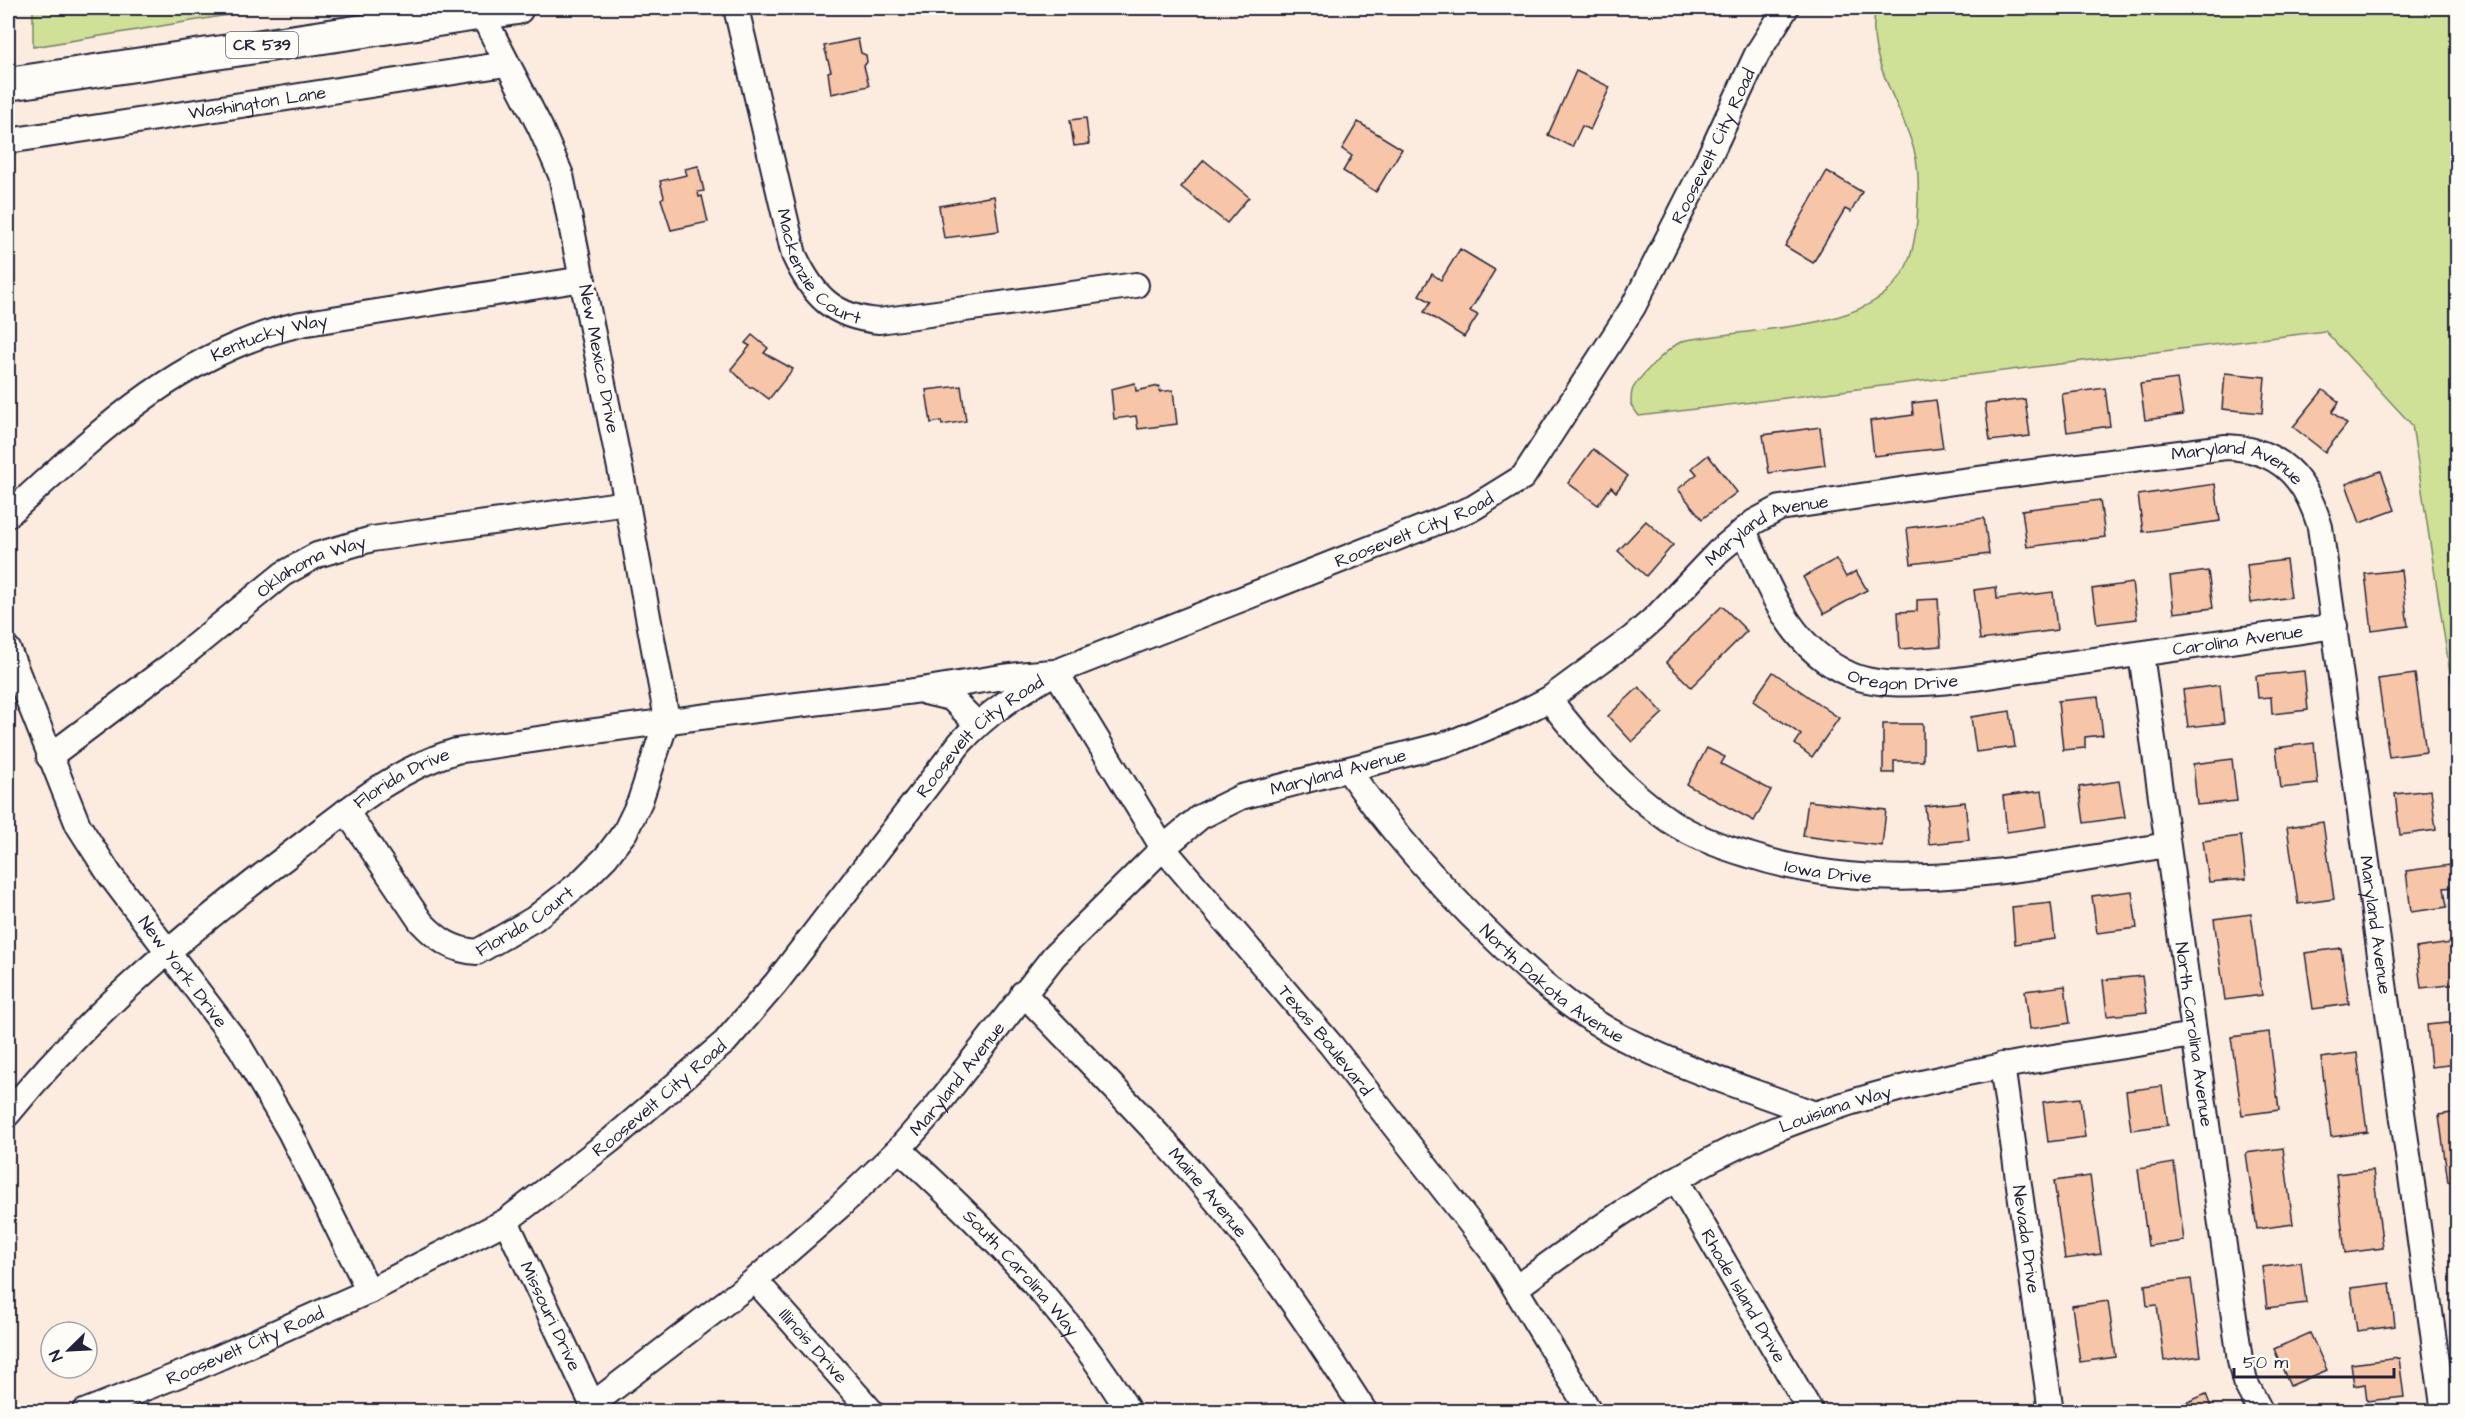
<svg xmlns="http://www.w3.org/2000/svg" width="2465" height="1419" font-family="'Architects Daughter',sans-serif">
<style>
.green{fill:#cee196;stroke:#788268;stroke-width:1.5}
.building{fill:#f7c5a7;stroke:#22223b;stroke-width:1.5}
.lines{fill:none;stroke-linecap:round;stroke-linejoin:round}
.minor-casing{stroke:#22223b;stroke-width:28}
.major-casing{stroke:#22223b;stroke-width:36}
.minor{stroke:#fdfcf7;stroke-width:24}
.major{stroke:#fdfcf7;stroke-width:32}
.labels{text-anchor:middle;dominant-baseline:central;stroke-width:6;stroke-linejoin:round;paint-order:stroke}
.shield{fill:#fdfcf7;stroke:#646373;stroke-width:1.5}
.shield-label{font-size:16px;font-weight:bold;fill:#22223b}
.street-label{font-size:18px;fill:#22223b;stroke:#fdfcf7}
</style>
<rect width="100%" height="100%" fill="#fbecdf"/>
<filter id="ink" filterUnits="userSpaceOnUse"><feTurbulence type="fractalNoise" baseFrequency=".0167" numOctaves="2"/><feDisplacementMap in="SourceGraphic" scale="12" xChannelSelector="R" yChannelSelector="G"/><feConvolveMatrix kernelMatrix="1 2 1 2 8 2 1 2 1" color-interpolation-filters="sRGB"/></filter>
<g filter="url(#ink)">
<g class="green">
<polygon points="33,8 271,8 33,47"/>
<path d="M1876 8H2457V719L2412 425 2325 331 1639 416 1631 405C1631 400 1631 395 1632 391 1636 379 1671 345 1683 341 1693 338 1705 338 1715 336 1766 328 1854 327 1892 287 1910 268 1914 247 1917 221 1918 200 1920 175 1915 154 1903 104 1864 60 1876 8Z"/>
</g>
<g class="building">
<polygon points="858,39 861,53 866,55 867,62 864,66 869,86 831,94 828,72 831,71 824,46"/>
<polygon points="1576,71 1610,87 1590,130 1582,126 1572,147 1548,135"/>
<polygon points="1086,118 1089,144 1074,146 1070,120"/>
<polygon points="1358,122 1402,149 1376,192 1343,171 1352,156 1342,149"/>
<polygon points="1204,160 1249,197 1227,223 1181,187"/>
<polygon points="698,166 704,191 698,192 699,197 702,196 708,222 671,230 661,199 664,197 660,181 687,175 685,169"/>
<polygon points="1827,171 1862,192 1851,212 1845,209 1813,263 1785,246"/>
<polygon points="994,196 999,231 944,238 939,206"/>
<polygon points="1460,249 1495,270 1470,311 1478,315 1464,337 1424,312 1431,302 1419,295 1432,274 1441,280"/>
<polygon points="752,335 768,348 764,353 793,369 769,399 753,387 749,387 731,369 750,346 745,343"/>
<polygon points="2225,373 2265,377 2262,413 2222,409"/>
<polygon points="2177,379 2183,415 2145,420 2140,384"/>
<polygon points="1135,383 1136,391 1159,386 1160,392 1173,390 1177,424 1138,429 1136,416 1114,419 1111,389"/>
<polygon points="961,386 966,421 942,425 941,421 931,423 926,390"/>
<polygon points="2105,388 2110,426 2067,432 2062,394"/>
<polygon points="2323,390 2339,402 2332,412 2347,424 2325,452 2293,427"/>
<polygon points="2025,399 2030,436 1990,441 1985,404"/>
<polygon points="1936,400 1943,448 1874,456 1870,421 1913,415 1912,403"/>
<polygon points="1820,427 1825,465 1769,473 1763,435"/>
<polygon points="1593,449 1628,476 1616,492 1611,487 1598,505 1568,483"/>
<polygon points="1708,455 1737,492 1702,519 1678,489 1697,474 1692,468"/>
<polygon points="2381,471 2395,510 2360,523 2346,484"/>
<polygon points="2215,484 2220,521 2143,532 2138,495"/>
<polygon points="2100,500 2105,537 2027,547 2022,510"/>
<polygon points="1984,518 1989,554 1911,564 1907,528"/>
<polygon points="1646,521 1673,545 1646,576 1618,551"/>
<polygon points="1836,559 1846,577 1856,571 1867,590 1824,614 1803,577"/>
<polygon points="2286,560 2291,597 2251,603 2247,565"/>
<polygon points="2401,570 2408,626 2372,631 2365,574"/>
<polygon points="2208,571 2213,608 2174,613 2170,576"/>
<polygon points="2132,583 2137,619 2097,624 2092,589"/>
<polygon points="1996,587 1997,599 2053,592 2057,630 1980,640 1974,590"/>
<polygon points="1938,599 1941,646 1900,649 1898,612 1917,611 1917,600"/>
<polygon points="1722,606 1747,631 1691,687 1666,662"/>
<polygon points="2304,671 2308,710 2272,714 2271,697 2258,698 2256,676"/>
<polygon points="1773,672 1839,718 1812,757 1795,744 1801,735 1753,701"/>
<polygon points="2415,674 2426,752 2389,757 2378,679"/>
<polygon points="2220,685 2224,723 2188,727 2183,690"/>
<polygon points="1639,687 1663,713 1632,742 1608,716"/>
<polygon points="2098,697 2103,735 2085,737 2085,748 2063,750 2058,701"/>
<polygon points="2010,711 2015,747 1976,752 1971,717"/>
<polygon points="1883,724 1923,724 1923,761 1894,761 1894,773 1883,773"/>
<polygon points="2314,743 2318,784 2281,788 2276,748"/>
<polygon points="1707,748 1725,757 1721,764 1771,790 1754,821 1687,785"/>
<polygon points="2232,759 2237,801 2197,805 2193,764"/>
<polygon points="2119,781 2125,817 2084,823 2079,787"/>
<polygon points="2431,790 2436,830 2400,835 2395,794"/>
<polygon points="2042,791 2047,826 2007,832 2003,796"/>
<polygon points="1808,801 1886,810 1882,846 1803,836"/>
<polygon points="1965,802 1969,840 1929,844 1925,806"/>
<polygon points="2323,822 2334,899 2298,904 2287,827"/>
<polygon points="2241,836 2246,879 2209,882 2203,841"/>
<polygon points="2450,865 2453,887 2444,888 2447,907 2411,912 2406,871"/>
<polygon points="2132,891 2137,928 2097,933 2092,896"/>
<polygon points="2051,903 2055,939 2015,944 2012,907"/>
<polygon points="2251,914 2262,995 2225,1000 2214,919"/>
<polygon points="2458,942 2458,984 2421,988 2416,948"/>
<polygon points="2341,948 2349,1004 2313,1009 2305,953"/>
<polygon points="2142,976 2147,1012 2107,1016 2103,980"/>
<polygon points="2065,986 2070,1023 2030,1029 2025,991"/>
<polygon points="2458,1022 2458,1064 2431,1067 2427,1025"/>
<polygon points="2269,1032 2279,1110 2242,1115 2231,1037"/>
<polygon points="2357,1053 2367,1132 2331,1137 2321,1058"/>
<polygon points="2162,1086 2168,1125 2131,1130 2126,1091"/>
<polygon points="2080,1098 2085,1137 2048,1142 2043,1102"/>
<polygon points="2458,1112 2458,1180 2448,1182 2439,1115"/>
<polygon points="2283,1148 2293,1224 2257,1229 2246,1153"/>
<polygon points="2174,1163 2184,1241 2148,1246 2138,1169"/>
<polygon points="2373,1170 2383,1248 2345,1253 2336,1174"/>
<polygon points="2090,1176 2101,1254 2065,1259 2054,1181"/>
<polygon points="2301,1262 2306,1303 2267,1308 2262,1267"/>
<polygon points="2191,1279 2201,1356 2164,1361 2157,1305 2147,1306 2145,1285"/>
<polygon points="2390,1283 2395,1326 2357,1331 2351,1288"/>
<polygon points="2108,1301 2116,1357 2080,1362 2072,1306"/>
<polygon points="2310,1333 2327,1370 2290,1386 2274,1349"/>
<polygon points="2399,1358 2404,1397 2367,1401 2365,1384 2354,1386 2351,1364"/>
<polygon points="2206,1394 2213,1412 2173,1412 2172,1409"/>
</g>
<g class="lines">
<defs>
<g id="minor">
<path id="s1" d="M736 8 794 255C813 296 833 317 879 321L1136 285"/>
<path id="s2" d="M8 141 506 64"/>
<path id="s3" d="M8 515C96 434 181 351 301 324L583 279"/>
<path id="s4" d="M1744 530C1769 588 1789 648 1851 675 1899 696 1999 673 2052 666 2147 653 2241 640 2335 626"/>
<path id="s5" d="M8 649 78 825 110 875 240 1047 290 1132 369 1291"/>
<path id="s6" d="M2141 654 2240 1360 2245 1382 2261 1412"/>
<polyline points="925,692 951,698 977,724"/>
<path id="s7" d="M1549 699C1584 745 1622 788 1670 821 1694 837 1722 847 1749 855 1887 900 2028 868 2167 845"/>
<path id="s8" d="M49 757 170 666 283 574 317 555 372 539 627 503"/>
<path id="s9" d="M1348 770C1390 830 1437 883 1490 934 1530 973 1571 1011 1621 1037 1682 1069 1751 1090 1815 1114"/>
<path id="s10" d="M346 811 421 922C438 940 452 950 477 952L534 919 581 882 606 857 625 832 640 801 667 719 627 503 561 175 540 127 482 14"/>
<path id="s11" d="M1023 993C1100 1074 1181 1153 1249 1242 1290 1297 1328 1354 1365 1412"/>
<path id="s12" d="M2002 1065 2051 1412"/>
<path id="s13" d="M8 1114C93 1009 191 929 298 848 348 810 395 769 456 751 603 729 750 710 898 693 951 687 1003 674 1056 672L1163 848 1331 1045 1495 1255 1590 1412"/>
<path id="s14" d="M899 1149C984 1227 1069 1311 1129 1412"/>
<path id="s15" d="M1676 1179 1811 1412"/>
<path id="s16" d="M506 1221 596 1412"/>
<path id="s17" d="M755 1280 872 1412"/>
<path id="s18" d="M1516 1288C1593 1231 1673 1174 1762 1135 1898 1076 2048 1058 2194 1035"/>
<path id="s19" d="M593 1404 755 1280 840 1206 899 1149 935 1108 1054 956 1163 848 1200 817 1241 797 1453 742 1522 713 1549 699 1632 638 1657 616 1719 551 1754 522 1780 508 1954 482 2226 447C2280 449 2306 478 2320 527L2444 1412"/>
<path id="s20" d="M84 1412 191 1370 369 1291 506 1221 611 1140 725 1042 776 983 960 743C988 712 1020 692 1056 672L1473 508 1523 477 1633 307 1710 155 1757 54 1786 8"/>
</g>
<polyline id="major" points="8,84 517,8"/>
</defs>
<use href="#minor" class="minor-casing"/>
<use href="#major" class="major-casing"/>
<use href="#minor" class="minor"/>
<use href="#major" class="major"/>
</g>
</g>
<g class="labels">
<rect class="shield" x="226" y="32" width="72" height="26" rx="4.5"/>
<g class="shield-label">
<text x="262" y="45">CR 539</text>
</g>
<g class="street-label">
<text stroke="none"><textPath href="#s2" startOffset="252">Washington Lane</textPath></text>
<text stroke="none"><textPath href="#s20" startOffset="2136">Roosevelt City Road</textPath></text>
<text stroke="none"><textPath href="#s1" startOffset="278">Mackenzie Court</textPath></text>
<text stroke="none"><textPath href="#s3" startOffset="320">Kentucky Way</textPath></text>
<text transform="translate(599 359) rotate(79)">New Mexico Drive</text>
<text stroke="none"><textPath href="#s19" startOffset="1984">Maryland Avenue</textPath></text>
<text stroke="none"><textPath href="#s20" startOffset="1632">Roosevelt City Road</textPath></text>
<text stroke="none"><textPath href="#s19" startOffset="1498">Maryland Avenue</textPath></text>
<text stroke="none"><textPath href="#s8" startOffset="326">Oklahoma Way</textPath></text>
<text stroke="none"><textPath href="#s4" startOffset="576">Carolina Avenue</textPath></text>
<text stroke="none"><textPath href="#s4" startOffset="238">Oregon Drive</textPath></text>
<text stroke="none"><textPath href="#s20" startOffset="1146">Roosevelt City Road</textPath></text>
<text stroke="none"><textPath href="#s19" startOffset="994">Maryland Avenue</textPath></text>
<text stroke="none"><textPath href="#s13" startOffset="520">Florida Drive</textPath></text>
<text stroke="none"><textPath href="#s7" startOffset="340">Iowa Drive</textPath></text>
<text stroke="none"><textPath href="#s10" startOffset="256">Florida Court</textPath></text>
<text stroke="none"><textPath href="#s19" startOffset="2505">Maryland Avenue</textPath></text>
<text stroke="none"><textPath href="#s5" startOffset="370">New York Drive</textPath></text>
<text stroke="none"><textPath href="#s9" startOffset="297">North Dakota Avenue</textPath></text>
<text stroke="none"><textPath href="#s6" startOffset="384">North Carolina Avenue</textPath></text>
<text stroke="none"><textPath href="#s13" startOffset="1644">Texas Boulevard</textPath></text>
<text stroke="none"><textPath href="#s19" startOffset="490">Maryland Avenue</textPath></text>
<text stroke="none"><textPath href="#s20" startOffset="660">Roosevelt City Road</textPath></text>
<text stroke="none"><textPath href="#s18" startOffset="368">Louisiana Way</textPath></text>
<text stroke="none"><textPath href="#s11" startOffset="272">Maine Avenue</textPath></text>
<text stroke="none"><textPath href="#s12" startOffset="176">Nevada Drive</textPath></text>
<text stroke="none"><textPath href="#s14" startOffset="174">South Carolina Way</textPath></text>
<text stroke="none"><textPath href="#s15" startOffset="135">Rhode Island Drive</textPath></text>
<text stroke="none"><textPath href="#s16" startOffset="105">Missouri Drive</textPath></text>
<text stroke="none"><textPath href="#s20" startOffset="174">Roosevelt City Road</textPath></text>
<text stroke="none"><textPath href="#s17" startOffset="88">Illinois Drive</textPath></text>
</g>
</g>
<rect width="2465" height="1419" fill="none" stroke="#fdfcf7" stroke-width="30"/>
<rect x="15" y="15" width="2435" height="1389" fill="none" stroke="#22223b" stroke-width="2" filter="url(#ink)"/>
<g transform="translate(69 1350) rotate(246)"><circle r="28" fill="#fdfcf7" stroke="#a5a5ac" stroke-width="1.5"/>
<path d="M0-4.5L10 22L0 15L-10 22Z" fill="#22223b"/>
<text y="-9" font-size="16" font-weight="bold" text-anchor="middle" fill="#22223b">N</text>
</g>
<path d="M2234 1368v9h160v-9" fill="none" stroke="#22223b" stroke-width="3"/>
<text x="2243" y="1368" font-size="18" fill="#22223b" stroke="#fdfcf7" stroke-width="4.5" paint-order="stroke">50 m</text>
</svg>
